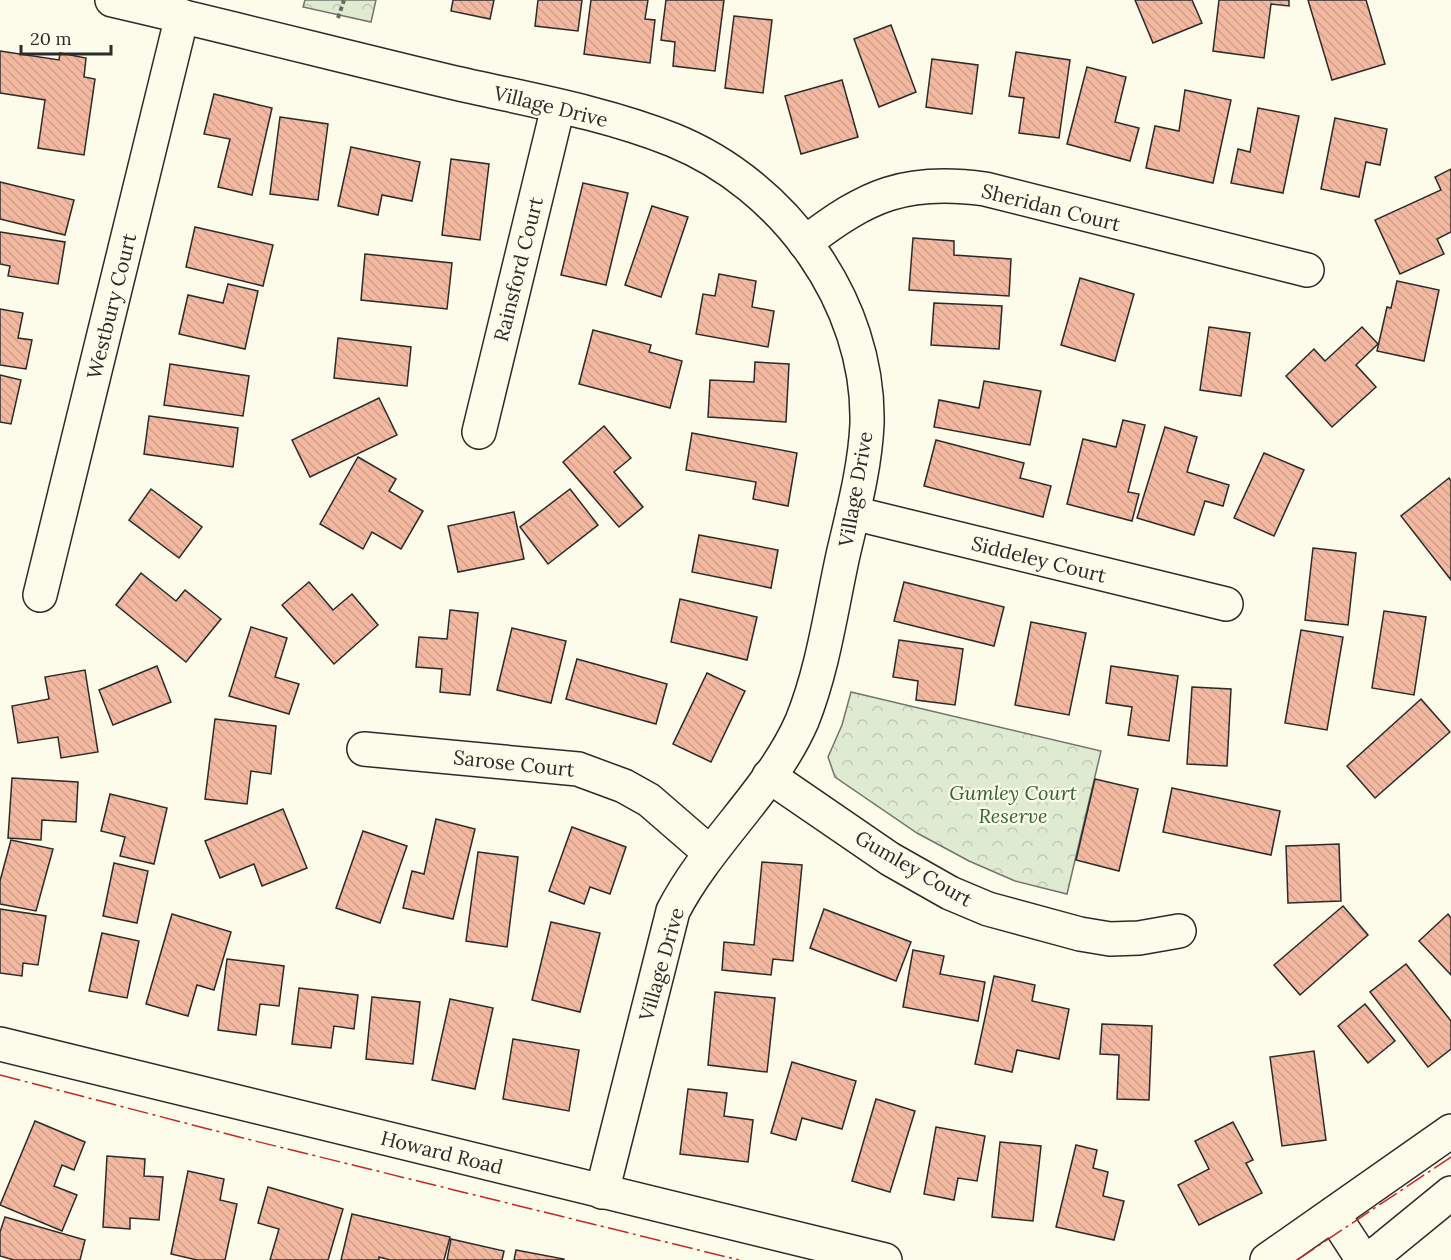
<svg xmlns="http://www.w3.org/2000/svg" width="1451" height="1260" font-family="Lora,serif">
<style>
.park{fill:url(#park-crowns);stroke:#74746e;stroke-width:1.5}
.building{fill:url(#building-back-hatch);stroke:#2b2b2b;stroke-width:1.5}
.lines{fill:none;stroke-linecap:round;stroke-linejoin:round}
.minor-casing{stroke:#2b2b2b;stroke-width:36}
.major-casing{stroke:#2b2b2b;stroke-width:36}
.path{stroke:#6a6964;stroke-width:4;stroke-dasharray:4.5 3;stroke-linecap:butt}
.minor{stroke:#fdfbea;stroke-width:33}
.major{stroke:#fdfbea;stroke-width:33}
.power{stroke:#c62828;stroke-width:1.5;stroke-dasharray:21 4.5 3 4.5;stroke-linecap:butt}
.labels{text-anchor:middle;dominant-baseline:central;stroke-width:4.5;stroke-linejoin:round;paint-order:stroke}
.street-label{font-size:20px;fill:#2b2b2b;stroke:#fdfbea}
.park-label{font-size:20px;font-style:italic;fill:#34623c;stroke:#fdfbea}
</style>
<defs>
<pattern id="park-crowns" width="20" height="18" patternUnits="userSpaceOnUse" patternTransform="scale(1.5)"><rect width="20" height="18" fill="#deebd1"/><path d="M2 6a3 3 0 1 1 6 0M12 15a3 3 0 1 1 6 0" fill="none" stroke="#bfcab4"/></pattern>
<pattern id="building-back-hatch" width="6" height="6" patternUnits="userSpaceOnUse" patternTransform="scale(1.5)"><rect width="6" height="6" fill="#f2b8a0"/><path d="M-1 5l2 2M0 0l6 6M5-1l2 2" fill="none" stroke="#d09e8a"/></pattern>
</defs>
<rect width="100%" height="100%" fill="#fdfbea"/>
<g class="park">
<polygon points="305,0 376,0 371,22 303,7"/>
<polygon points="851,692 1101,751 1067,894 1015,881 969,861 917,833 835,777 828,757 842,725"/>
</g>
<g class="building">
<polygon points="453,0 494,0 490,19 451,11"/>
<polygon points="538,0 582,0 578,31 535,26"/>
<polygon points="591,0 648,0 645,19 655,20 650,63 584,54"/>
<polygon points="666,0 724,0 715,71 673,66 675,42 661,40"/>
<polygon points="1135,0 1192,0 1202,23 1153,43"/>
<polygon points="1219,0 1289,0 1289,6 1271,4 1264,58 1213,51"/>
<polygon points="1308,0 1366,0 1385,64 1332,80"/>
<polygon points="734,16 772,20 763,93 725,88"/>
<polygon points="891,25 916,92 879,107 854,39"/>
<polygon points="0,51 59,60 60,53 86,58 84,77 95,79 84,155 38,148 45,100 0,93"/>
<polygon points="1016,52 1070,60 1059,138 1019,133 1024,98 1009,96"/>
<polygon points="932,59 978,65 972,114 926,107"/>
<polygon points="1087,67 1126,77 1115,122 1139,128 1130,161 1067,144"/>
<polygon points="842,80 858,137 801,154 785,96"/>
<polygon points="1185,90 1231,100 1213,183 1146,168 1155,126 1179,131"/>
<polygon points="214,94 272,108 252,195 218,187 230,139 204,134"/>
<polygon points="1258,108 1299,116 1283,193 1231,183 1238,149 1250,152"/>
<polygon points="280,117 328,124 318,200 270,194"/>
<polygon points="1335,118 1387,129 1380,165 1366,162 1359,197 1321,189"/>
<polygon points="351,147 420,162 412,201 382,195 378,215 338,206"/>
<polygon points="451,159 489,164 480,240 442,235"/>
<polygon points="1451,169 1451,232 1437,239 1444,254 1400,274 1375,220 1441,190 1435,177"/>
<polygon points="0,182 74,200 65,235 0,219"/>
<polygon points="583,183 628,193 606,285 561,275"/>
<polygon points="652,206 688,217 661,297 625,285"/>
<polygon points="195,227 273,245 263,286 186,267"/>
<polygon points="0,232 65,242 58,284 8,276 10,266 0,264"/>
<polygon points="913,238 954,241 954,255 1011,259 1009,296 909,290"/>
<polygon points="365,254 452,263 447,309 361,300"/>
<polygon points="719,274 756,281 752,307 774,311 768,347 696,334 703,294 715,296"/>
<polygon points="1080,278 1134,294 1115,361 1061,345"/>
<polygon points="1397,281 1439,290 1424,361 1377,351 1387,307 1391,308"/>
<polygon points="228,284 258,291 245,349 179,334 188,295 223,303"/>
<polygon points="934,303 1002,306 999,349 931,345"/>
<polygon points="0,309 23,313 18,338 32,340 26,369 0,365"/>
<polygon points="1209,327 1250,333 1241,396 1200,390"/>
<polygon points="1362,327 1378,344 1356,365 1376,387 1332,427 1286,376 1314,349 1325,361"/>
<polygon points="593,330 651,345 649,352 682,361 670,408 579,384"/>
<polygon points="338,338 411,347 407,386 334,378"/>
<polygon points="755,362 789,364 786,422 708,417 710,380 754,382"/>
<polygon points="170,364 249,376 243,416 164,405"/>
<polygon points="0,375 21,380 11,424 0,422"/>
<polygon points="984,381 1041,391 1030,445 934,427 939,400 979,408"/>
<polygon points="379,398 397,435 310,477 292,440"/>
<polygon points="149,416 238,428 233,467 144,454"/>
<polygon points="1123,420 1145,425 1128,492 1139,494 1132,521 1067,504 1083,439 1116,447"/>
<polygon points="604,426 631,458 614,472 643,507 619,527 563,462"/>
<polygon points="1165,427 1197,437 1187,472 1229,485 1223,506 1205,501 1194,535 1137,518"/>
<polygon points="692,433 797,453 788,506 753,499 756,482 686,470"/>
<polygon points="936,440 1024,463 1020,478 1051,486 1043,517 924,486"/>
<polygon points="1264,453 1304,470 1274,536 1234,518"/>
<polygon points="358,457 396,479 389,491 423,511 401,549 372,532 363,549 320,524"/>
<polygon points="1449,478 1451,481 1451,580 1401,516"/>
<polygon points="151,489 202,527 179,558 129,520"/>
<polygon points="570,489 598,525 548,564 520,527"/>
<polygon points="514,512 524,559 458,572 448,526"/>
<polygon points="699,535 778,550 771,588 692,572"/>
<polygon points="1313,548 1356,553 1348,625 1305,620"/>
<polygon points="141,573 176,601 185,590 221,619 186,662 116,605"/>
<polygon points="309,582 333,610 352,594 378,625 334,664 282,605"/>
<polygon points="904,582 1004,607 994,646 894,621"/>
<polygon points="680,599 757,617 747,660 671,642"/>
<polygon points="450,610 478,613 470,695 440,692 442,669 416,667 419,637 447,639"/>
<polygon points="1384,611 1426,617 1414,695 1372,688"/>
<polygon points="1031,622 1086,633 1069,715 1015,705"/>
<polygon points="251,627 287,638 275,677 299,684 289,714 229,696"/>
<polygon points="512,628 566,641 551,703 497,690"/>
<polygon points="1301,630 1343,637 1327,730 1285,723"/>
<polygon points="899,640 963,649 955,705 916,700 918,681 893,677"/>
<polygon points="577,659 667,684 656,724 566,699"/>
<polygon points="157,666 171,702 113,725 99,690"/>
<polygon points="1111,666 1178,676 1169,741 1128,735 1132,707 1106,703"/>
<polygon points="85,670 98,752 61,758 58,737 18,743 12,706 49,699 45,677"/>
<polygon points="707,673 745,691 711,762 673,744"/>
<polygon points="1192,687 1231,689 1227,766 1187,764"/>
<polygon points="1421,699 1450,732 1375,798 1347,766"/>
<polygon points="215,719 276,726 271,774 251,771 247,804 205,799"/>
<polygon points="12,778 78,782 76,822 42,820 41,840 8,838"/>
<polygon points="1095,779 1138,789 1119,871 1076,860"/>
<polygon points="1172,788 1280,811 1271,855 1163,832"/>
<polygon points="110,794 167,808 154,864 120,856 125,837 101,831"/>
<polygon points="283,809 307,868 262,886 254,864 220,878 205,841"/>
<polygon points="436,819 475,829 453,919 403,908 412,871 424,874"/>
<polygon points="572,827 626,847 610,894 590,887 584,904 549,891"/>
<polygon points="363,831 407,846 380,923 336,908"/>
<polygon points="11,840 53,849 36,911 0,904 0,881"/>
<polygon points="1339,844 1341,901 1288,903 1286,846"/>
<polygon points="478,852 518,857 507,947 466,941"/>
<polygon points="762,862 802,865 793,961 773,959 771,975 722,970 724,942 754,945"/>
<polygon points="114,863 148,871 137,923 103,916"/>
<polygon points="1343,906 1368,935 1300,995 1274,965"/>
<polygon points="0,909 46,916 38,965 23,963 22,976 0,973"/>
<polygon points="824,909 911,942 896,981 810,948"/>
<polygon points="172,914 231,932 214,990 197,985 188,1016 146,1004"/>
<polygon points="1448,914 1451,918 1451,975 1419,941"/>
<polygon points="551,922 600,933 580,1012 532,1000"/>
<polygon points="102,933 139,941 127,998 89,991"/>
<polygon points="913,950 944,956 940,974 985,982 978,1021 903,1007"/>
<polygon points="227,959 284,966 279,1006 260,1004 256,1035 218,1030"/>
<polygon points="1406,964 1451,1021 1451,1049 1428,1067 1370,992"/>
<polygon points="994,976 1035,985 1032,1001 1069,1009 1059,1059 1017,1050 1012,1072 975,1064"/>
<polygon points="299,988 358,995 354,1029 334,1026 331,1048 292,1044"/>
<polygon points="715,992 775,998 767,1072 708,1065"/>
<polygon points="372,997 420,1002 413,1064 366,1059"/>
<polygon points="450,999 493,1008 475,1089 432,1080"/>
<polygon points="1365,1004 1395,1041 1368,1063 1338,1026"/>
<polygon points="1102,1024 1152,1026 1149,1100 1117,1099 1119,1055 1100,1054"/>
<polygon points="513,1039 579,1050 569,1111 503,1099"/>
<polygon points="1314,1051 1326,1140 1282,1146 1270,1057"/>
<polygon points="792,1062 856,1081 842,1129 802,1118 796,1140 771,1133"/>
<polygon points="688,1089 727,1093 724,1116 753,1120 748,1162 680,1154"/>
<polygon points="876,1099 915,1111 890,1192 852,1181"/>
<polygon points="35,1121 85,1142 74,1170 62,1165 54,1186 77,1195 62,1231 0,1205"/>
<polygon points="1233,1122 1253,1160 1246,1163 1262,1193 1199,1225 1178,1185 1209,1169 1195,1141"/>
<polygon points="936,1127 985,1136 977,1181 958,1178 954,1200 924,1194"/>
<polygon points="1000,1142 1041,1146 1033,1221 992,1217"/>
<polygon points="1076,1145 1097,1150 1093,1168 1108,1172 1103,1196 1124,1201 1114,1240 1056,1227"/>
<polygon points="107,1156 145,1159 144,1176 163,1177 159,1220 130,1218 130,1229 103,1227"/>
<polygon points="188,1171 224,1179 220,1200 237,1204 225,1260 197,1260 171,1254"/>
<polygon points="268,1187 343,1209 328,1260 270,1260 279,1229 258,1223"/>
<polygon points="352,1214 450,1237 444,1260 390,1260 379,1257 379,1260 341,1260"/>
<polygon points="5,1217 85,1240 80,1260 14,1260 0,1256 0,1232"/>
<polygon points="451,1239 504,1251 502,1260 447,1260"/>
<polygon points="516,1250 564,1259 564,1260 514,1260"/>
</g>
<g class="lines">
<defs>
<g id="minor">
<path d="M112 0C225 26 338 55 451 82 525 99 603 112 673 140 784 185 870 302 867 424 865 468 853 512 843 555 831 610 823 669 802 721 772 790 708 843 673 911L602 1192"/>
<path d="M805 243C867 195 906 178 985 189L1307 270"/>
<polyline points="479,432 558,107"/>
<polyline points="853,513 1226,604"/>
<polyline points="40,595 182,16"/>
<polyline points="364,749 578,769 624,786 649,800 709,852"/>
<polyline points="769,776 890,859 950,893 988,909 1080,934 1110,939 1139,938 1179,931"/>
<polyline points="1333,1214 1363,1260"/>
<polyline points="1267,1260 1451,1131"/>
</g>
<g id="major">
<polyline points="0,1044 885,1260"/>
<polyline points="1369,1260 1451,1193"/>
</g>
</defs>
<use href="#minor" class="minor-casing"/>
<use href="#major" class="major-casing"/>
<polyline class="path" points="338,18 344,0"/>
<use href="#minor" class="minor"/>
<use href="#major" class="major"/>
<g class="power">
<polyline points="0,1075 247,1139 739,1260"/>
<polyline points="1297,1260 1451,1157"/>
</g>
</g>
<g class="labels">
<g class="street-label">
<text transform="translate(551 106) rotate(14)">Village Drive</text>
<text transform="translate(1051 207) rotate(14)">Sheridan Court</text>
<text transform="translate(518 269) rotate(-76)">Rainsford Court</text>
<text transform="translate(111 306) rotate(-76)">Westbury Court</text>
<text transform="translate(855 489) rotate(-80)">Village Drive</text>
<text transform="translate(1039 559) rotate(14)">Siddeley Court</text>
<text transform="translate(514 763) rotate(6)">Sarose Court</text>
<text transform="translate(914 868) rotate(30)">Gumley Court</text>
<text transform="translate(661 964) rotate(-74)">Village Drive</text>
<text transform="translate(442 1152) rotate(14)">Howard Road</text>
</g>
<g class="park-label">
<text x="1013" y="792">Gumley Court<tspan x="1013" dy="23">Reserve</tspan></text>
</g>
</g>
<path d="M21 45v9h90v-9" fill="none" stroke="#2b2b2b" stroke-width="3"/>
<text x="30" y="45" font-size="18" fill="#2b2b2b" stroke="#fdfbea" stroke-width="4.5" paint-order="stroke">20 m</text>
</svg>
